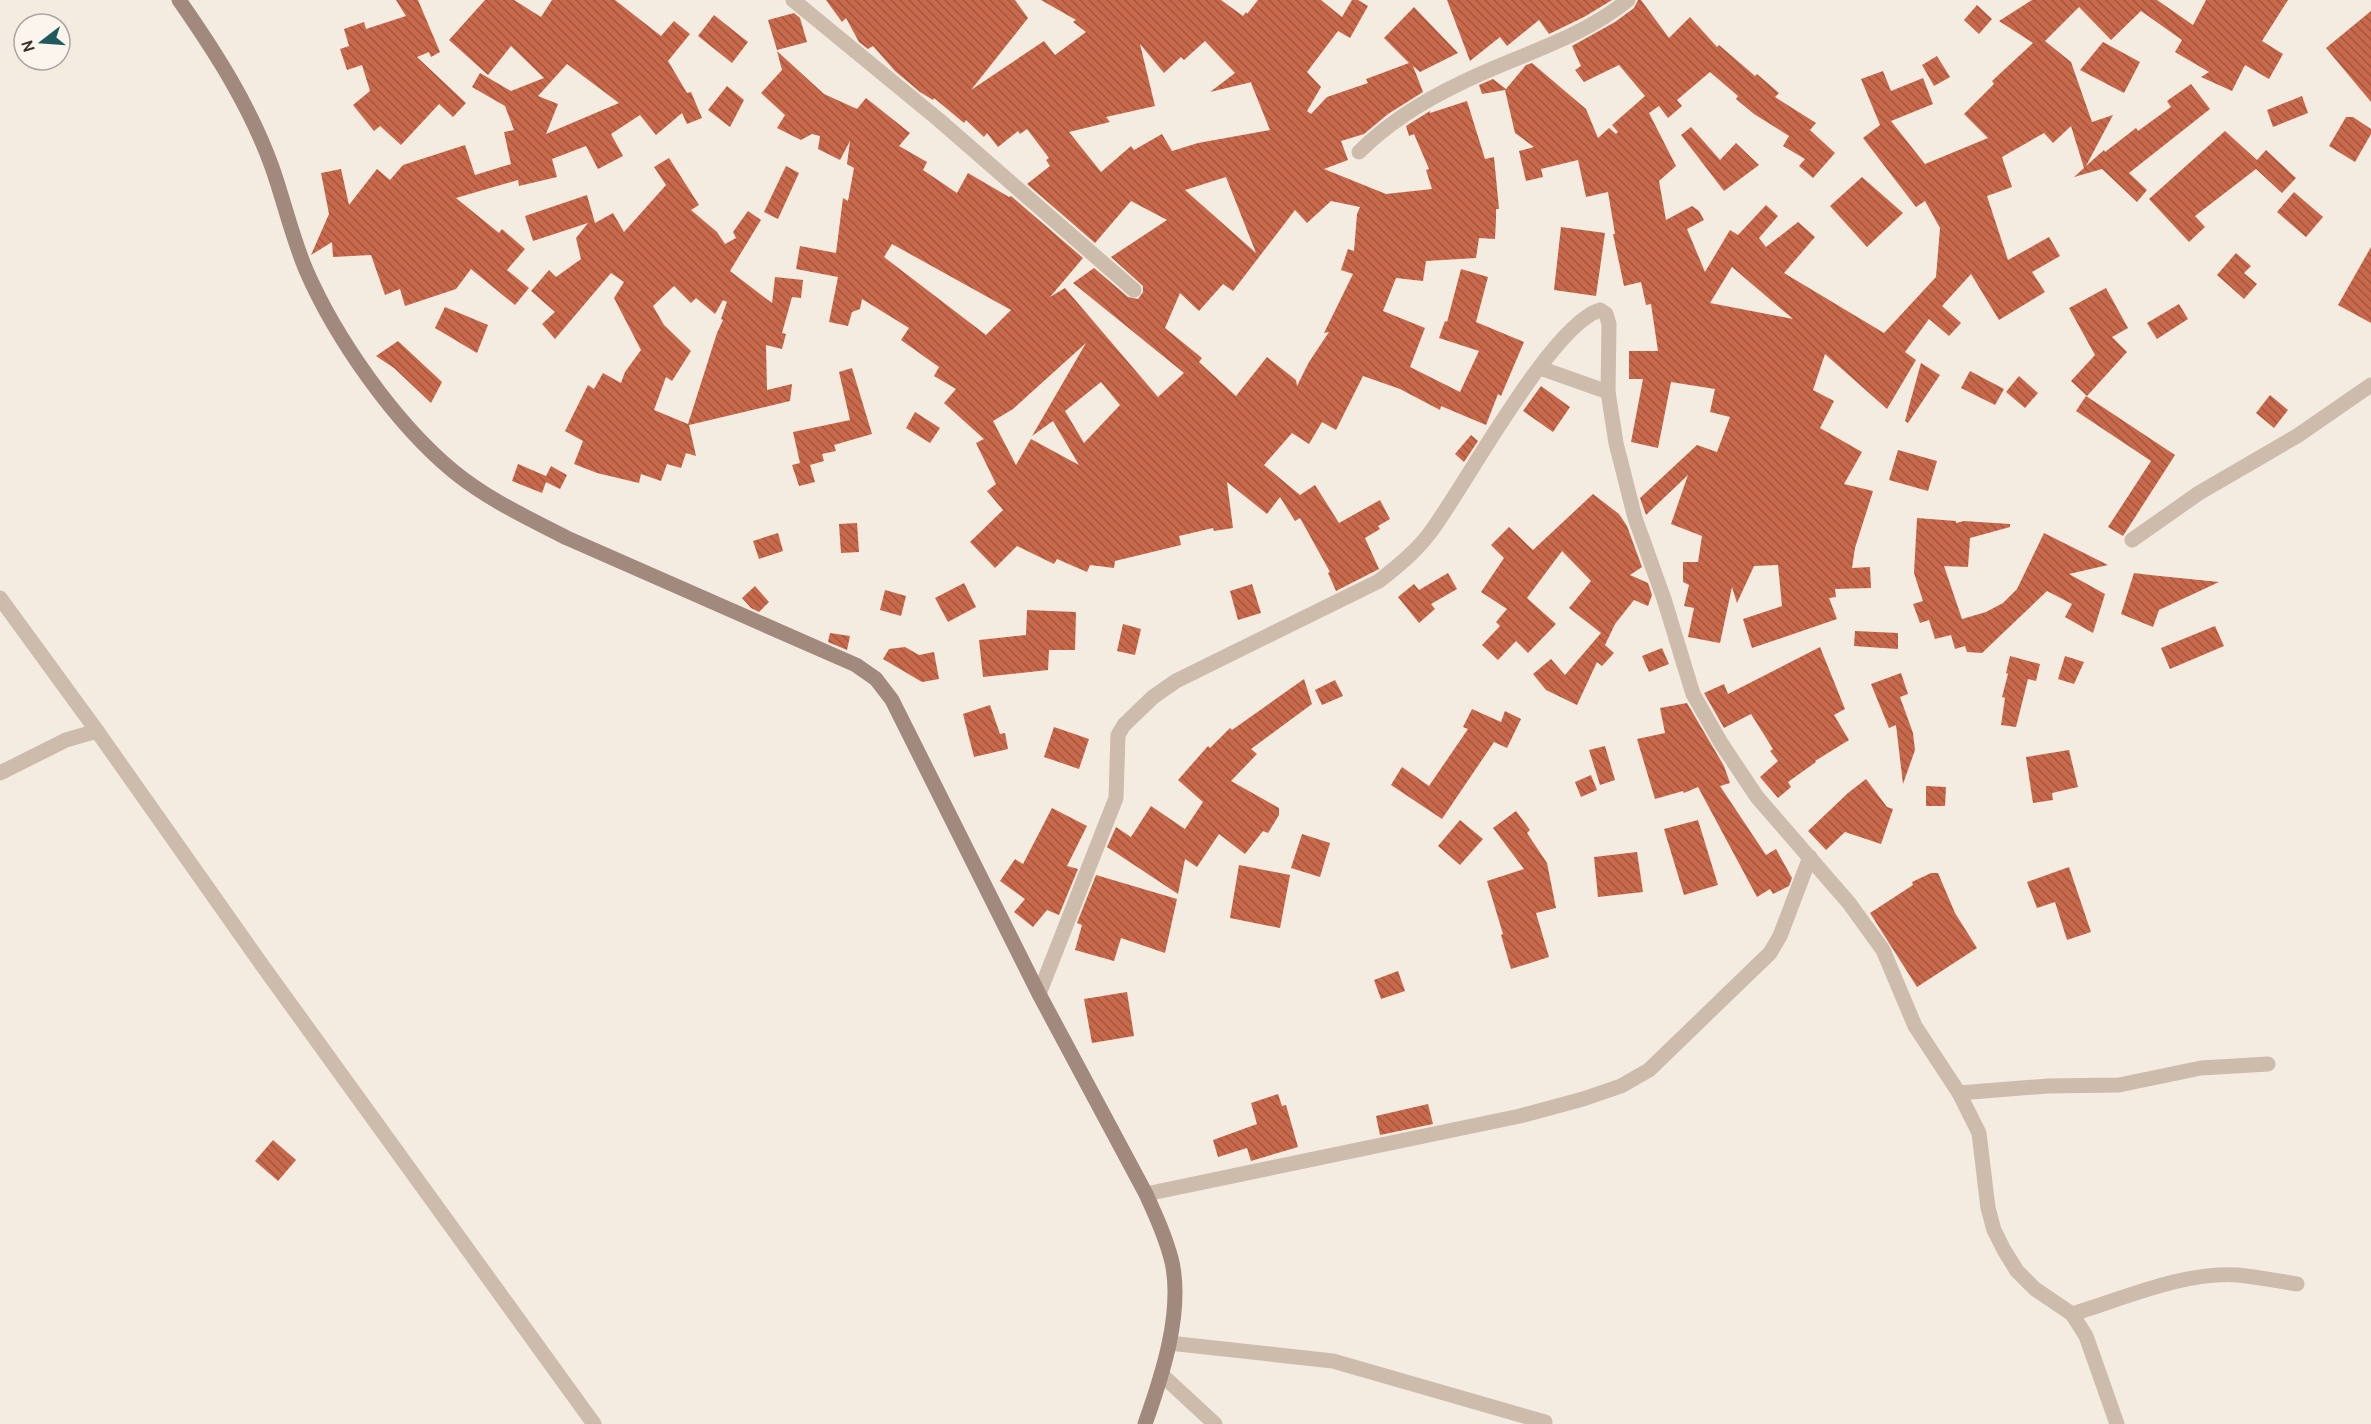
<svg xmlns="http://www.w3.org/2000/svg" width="2371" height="1424" font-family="Cabin,sans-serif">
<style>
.building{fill:url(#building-back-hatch);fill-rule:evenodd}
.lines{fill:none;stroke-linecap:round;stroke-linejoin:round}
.street{stroke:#cdbbac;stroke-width:15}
.secondary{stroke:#a18a7d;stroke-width:15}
</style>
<defs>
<pattern id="building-back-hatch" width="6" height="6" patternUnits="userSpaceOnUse" patternTransform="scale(1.5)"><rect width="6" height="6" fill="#c8694b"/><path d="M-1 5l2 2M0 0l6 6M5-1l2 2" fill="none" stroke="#a4573f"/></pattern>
</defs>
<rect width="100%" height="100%" fill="#f4ebe1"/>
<g class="building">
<polygon points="396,0 418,0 440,52 431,57 429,52 417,57 466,103 453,117 439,104 401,145 380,126 374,131 353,105 370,91 362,65 347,70 340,49 349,46 344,29 364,22 366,29 406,16"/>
<path d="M485 0H514L541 17 552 0H615L661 36 674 21 690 34 668 61 687 93 691 92 702 118 687 124 682 113 656 135 640 115 611 134 623 156 598 169 586 146 552 159 557 177 519 186 518 180 456 198 499 233 502 229 525 249 507 270 529 288 515 305 471 269 456 289 405 306 400 289 385 295 371 255 333 257 332 242 311 255 329 214 321 173 341 169 349 205 377 169 390 180 403 165 465 145 475 175 511 164 504 132 514 130 505 106 472 87 480 73 511 91 544 78 511 46 488 75 449 40ZM567 64 619 103 546 134 558 104 538 96Z"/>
<path d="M826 0H1015L1028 18 971 90 1044 41 1055 55 1086 32 1073 22 1076 20 1041 0H1221L1243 16 1246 12 1247 14 1258 0H1321L1342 17 1352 0H1358L1368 6 1350 38 1338 31 1307 72 1321 87 1307 111 1311 114 1327 97 1368 83 1366 79 1409 63 1384 38 1414 7 1458 53 1420 72 1413 66 1423 92 1388 114 1364 134 1341 141 1348 160 1324 169 1386 194 1432 189 1426 170 1429 169 1414 134 1409 136 1406 126 1430 111V113L1467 101 1485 159 1494 157 1499 209H1496V219H1494H1496L1495 239 1479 238 1476 258 1426 261 1423 281 1396 278 1383 311 1425 328 1410 367 1460 392 1479 351 1439 338 1445 321 1447 322 1461 269 1488 277 1476 322 1524 342 1501 396 1498 394 1486 425 1441 406 1440 410 1400 389 1363 376 1336 430 1322 422 1309 444 1292 433 1264 465 1300 495 1315 485 1339 523 1380 500 1390 519 1378 526 1380 529 1365 538 1379 569 1336 591 1328 573 1330 572 1300 518 1295 521 1280 497 1267 514 1227 482 1233 528 1214 531 1213 528 1179 536 1181 545 1115 561 1114 568 1090 565 1087 572 1057 559 1054 564 1017 546 995 568 970 542 1003 510 987 491 996 484 976 443 984 439 944 403 956 389 934 376 939 367 901 340 909 328 862 299 860 309 852 312 848 326 829 322 838 277 796 269 800 246 836 253 843 198 848 201 854 168 847 164 850 141 840 160 818 149 820 136 812 134 801 140 777 128 785 115 761 93 782 70 777 51 824 94 857 109 866 98 910 133 899 146 927 162 923 170 957 193 968 173 1009 197 1011 196 1083 258 1050 297 1065 288 1158 397 1184 373 1073 283 1094 268 1128 297 1138 299 1143 292V286L1111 257 1167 220 1131 201 1095 243 1027 184 1050 166 1046 160 1049 158 1027 129 1020 134 1018 131 998 147 987 133 984 137 966 120 964 123 934 98 933 100 920 92 895 71 873 46 868 49 859 42 846 18 842 22ZM1205 41 1235 73 1210 92 1252 82 1251 83 1270 130 1198 143 1172 151 1162 134 1134 150 1131 146 1101 172 1069 132 1110 122 1106 117 1155 106 1140 44 1164 73 1181 57 1184 60ZM1226 177 1256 253 1185 190ZM1331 201 1360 207 1357 214 1354 251 1348 249 1341 270 1353 274 1324 333 1329 332 1309 362 1297 386 1296 380 1267 357 1236 396 1199 362 1202 358 1165 328 1180 293 1199 311 1223 284 1233 291 1295 210 1307 223ZM892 244 1011 310 986 335 884 257ZM1086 343 1032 436 1053 421 1079 465 1031 439 1016 465 993 421 1013 409ZM1101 382 1120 405 1084 443 1065 411Z"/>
<polygon points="1447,0 1612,0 1584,17 1549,34 1539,20 1507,46 1500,37 1470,61"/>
<path d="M1638 0H1641L1669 38 1690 17 1717 47 1719 45 1755 76 1757 74 1779 93 1775 97 1816 123 1810 130 1835 153 1813 178 1799 166 1805 159 1783 146 1789 136 1754 114 1736 99 1738 96 1710 72 1677 100 1682 106 1668 118 1659 106 1649 113 1676 166 1659 181 1666 220 1692 206 1699 211 1704 220 1687 229 1705 272 1730 230 1738 235 1766 205 1778 216 1759 238 1766 247 1798 222 1815 237 1784 273 1884 333 1936 277 1940 228 1925 201 1916 207 1863 138 1880 125 1861 79 1883 71 1891 91 1923 78 1933 104 1891 121 1925 164 1988 138 1964 114 1994 84 1992 81 2033 43 1999 21 2032 0H2157L2193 25 2206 0H2288L2262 41 2283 54 2269 79 2245 65 2232 91 2201 77 2209 72 2175 52 2182 40 2141 11 2111 40 2079 7 2045 41 2071 62 2092 122 2113 115 2086 166 2104 150 2105 152 2136 128 2138 131 2171 107 2167 101 2191 84 2210 109 2129 173 2147 190 2137 202 2102 169 2074 177 2084 168 2071 126 2053 143 2044 133 2002 157 2012 187 1987 196 2008 260 2049 237 2060 256 2032 272 2045 292 1999 320 1971 274 1942 306 1961 323 1949 336 1929 319 1905 352 1916 360 1887 409 1825 354 1813 390 1834 401 1820 428 1862 452 1844 484 1873 491 1855 548 1852 568 1870 567 1871 588 1835 589 1836 597 1829 598 1837 619 1752 648 1743 619 1782 606 1778 565 1754 566 1737 603 1732 587 1720 643 1688 637 1694 608 1684 606 1689 585 1683 582V562H1698L1702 536 1671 524 1688 475 1646 515 1640 498 1697 445 1717 452 1730 417 1710 412 1715 389 1671 382 1658 448 1631 442 1643 379H1629V351H1658L1651 304 1646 305 1641 282 1624 286 1613 234H1615L1608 192 1586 197 1578 160 1541 169 1543 177 1526 181 1519 151 1534 147 1515 133 1505 90 1482 94 1479 85 1493 79 1506 89 1526 65 1532 63 1586 109 1598 138 1609 128 1616 134 1618 132 1612 125 1645 96 1619 65 1584 82 1575 70 1581 66 1572 46 1615 22 1634 8ZM1732 267 1793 319 1710 303Z"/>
<polygon points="1977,5 1992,19 1979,34 1964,20"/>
<polygon points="2371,11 2371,102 2326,48"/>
<polygon points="794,13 800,18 807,42 777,50 768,20"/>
<polygon points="714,15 748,42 732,63 698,36"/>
<polygon points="2103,42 2140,62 2124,93 2080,70"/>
<polygon points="1937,56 1950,77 1934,86 1922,65"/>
<polygon points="727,86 744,100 730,127 708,110"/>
<polygon points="2302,96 2308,113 2273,127 2267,110"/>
<polygon points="2346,117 2353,117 2371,129 2371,134 2355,162 2329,146"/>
<polygon points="1691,127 1720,160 1736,143 1759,165 1724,191 1681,135"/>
<polygon points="2225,131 2257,160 2266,150 2296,178 2282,193 2256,169 2195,216 2205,227 2189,242 2149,199"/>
<path d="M669 158 699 205 691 210 717 232 725 244 736 238 733 232 748 211 761 220 730 271 772 303 775 277 803 280 801 298 792 297 782 333 786 334 782 349 766 345 767 390 792 384 790 401 689 425 696 456 686 453 681 468 667 464 661 481 641 474 639 483 597 473 574 464 583 441 565 431 588 385 594 389 603 373 621 383 625 372 641 350 614 298 624 282 611 273 555 339 542 324 555 312 531 291 549 270 556 277 581 259 576 238 588 223 533 241 525 216 587 195 595 223 613 213 624 232 666 185 654 167ZM674 286 691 303 696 298 715 314 723 300 727 302 721 319 723 320 717 333 688 424 654 410 666 377 672 381 691 351 664 325 653 306Z"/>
<polygon points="786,166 799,173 778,219 764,212"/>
<polygon points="1862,177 1903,213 1867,247 1830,206"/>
<polygon points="2294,192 2323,217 2306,237 2277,212"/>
<polygon points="1561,227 1605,233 1596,296 1554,290"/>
<polygon points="2371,247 2371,323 2338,305"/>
<polygon points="2236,253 2251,266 2244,273 2257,284 2244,299 2217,275"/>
<polygon points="2106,288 2128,328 2112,337 2127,352 2087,396 2071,381 2095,355 2069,308"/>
<polygon points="2179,304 2188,319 2157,339 2147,323"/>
<polygon points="445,307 488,325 477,353 435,328"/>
<polygon points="398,341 442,382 431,403 394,368 376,356"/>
<polygon points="1921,363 1940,375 1908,423 1905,421"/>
<polygon points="852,368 872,434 834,445 836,451 822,454 824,461 810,465 815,482 799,486 792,465 800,463 793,432 850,420 839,372"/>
<polygon points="1970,371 2004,389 1995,405 1961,388"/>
<polygon points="2019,376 2038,393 2025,408 2006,392"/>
<polygon points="1541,386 1570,407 1553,432 1523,411"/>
<polygon points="2270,395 2288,410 2274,428 2256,413"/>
<polygon points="2086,396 2175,455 2123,536 2108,527 2151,461 2076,411"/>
<polygon points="915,412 940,428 930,443 906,428"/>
<polygon points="1471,435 1478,441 1464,462 1455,454"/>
<polygon points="1898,450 1937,461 1928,491 1889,480"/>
<polygon points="518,464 546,476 551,466 567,475 560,489 546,482 542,493 512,481"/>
<polygon points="1593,494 1619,514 1627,526 1642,567 1630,575 1648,583 1652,595 1648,606 1634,600 1615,624 1605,645 1614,653 1602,666 1597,662 1577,705 1546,690 1533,674 1551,659 1565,675 1601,633 1569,608 1591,581 1562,551 1527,598 1556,624 1528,653 1516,641 1498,660 1482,645 1500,626 1496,622 1507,609 1481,592 1504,558 1491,545 1509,527 1533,550"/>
<polygon points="1917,518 1956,521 1956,523 1964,521 2010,524 2010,527 1970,538 1968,567 1944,566 1962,619 1986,612 2003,603 2017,589 2044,533 2108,565 2069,574 2105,594 2093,633 2065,617 2072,604 2047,591 1982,653 1967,652 1965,646 1955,649 1951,635 1935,639 1929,620 1920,623 1913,604 1923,601 1914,573"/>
<polygon points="857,523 859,552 841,553 839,524"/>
<polygon points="778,533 783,551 759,559 753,541"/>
<polygon points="1448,573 1457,589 1431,604 1435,609 1419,623 1398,597 1414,584 1419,590"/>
<polygon points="2134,573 2150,575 2219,582 2159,610 2153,627 2121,614"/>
<polygon points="964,583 976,607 948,622 935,598"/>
<polygon points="1252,584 1261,613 1238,620 1230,591"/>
<polygon points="755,586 769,602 759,612 751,608 742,598"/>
<polygon points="885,590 906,596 901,616 880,610"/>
<polygon points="1027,610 1076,612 1075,650 1049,650 1048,670 983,677 979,640 1026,635"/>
<polygon points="1123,624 1141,629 1135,655 1117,651"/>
<polygon points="2215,626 2224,646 2170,669 2161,648"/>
<polygon points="1855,631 1898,633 1898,649 1854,646"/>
<polygon points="830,633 850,636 847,650 828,642"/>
<polygon points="905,647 919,655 934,652 939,679 922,682 883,659 889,649"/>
<polygon points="1820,647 1845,709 1834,715 1849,740 1815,761 1816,762 1788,782 1791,787 1778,798 1760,777 1778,761 1770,751 1773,749 1751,714 1724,728 1704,693 1724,684 1728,694"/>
<polygon points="1662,648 1669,664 1649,672 1642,656"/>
<polygon points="2010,656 2040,664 2036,681 2028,679 2016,727 2001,725 2005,698 2002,697 2008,674 2006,673"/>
<polygon points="2065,656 2084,662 2074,684 2058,679"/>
<polygon points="1901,673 1908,694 1900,697 1913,733 1915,750 1903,784 1896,725 1889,728 1871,684"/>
<polygon points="1304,679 1312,704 1251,749 1257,754 1231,781 1279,808 1279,815 1268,833 1263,831 1245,854 1219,834 1197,867 1185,859 1178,894 1107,847 1116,827 1131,837 1151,806 1185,829 1203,802 1178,780 1208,746 1210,748 1230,728 1232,730"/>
<polygon points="1335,680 1343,696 1322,705 1315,690"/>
<polygon points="1687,703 1724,766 1730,783 1720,786 1766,855 1776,849 1792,878 1789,886 1773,894 1770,889 1757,897 1698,787 1684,793 1683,791 1655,799 1637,739 1665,733 1660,708"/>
<polygon points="990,705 1000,734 1005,733 1008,749 974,757 963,714"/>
<polygon points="1472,709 1501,722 1505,711 1521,719 1507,748 1494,742 1442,819 1391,785 1402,767 1429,786 1468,729 1463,727"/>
<polygon points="1054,727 1089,739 1079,769 1044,757"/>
<polygon points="1605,746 1615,780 1600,785 1589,750"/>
<polygon points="2069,750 2078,787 2052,793 2053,800 2033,803 2026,757"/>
<polygon points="1591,775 1597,790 1581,797 1575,782"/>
<polygon points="1866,779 1887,807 1893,809 1881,844 1845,832 1826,850 1808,831 1848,793"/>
<polygon points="1926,786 1946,787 1945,806 1926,806"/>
<polygon points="1052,808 1087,826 1067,866 1078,869 1059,915 1047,910 1033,927 1014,912 1025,899 1000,881 1015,859 1023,864"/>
<polygon points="1516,811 1530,830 1527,833 1547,863 1556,908 1536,913 1549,957 1511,969 1501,935 1503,934 1487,881 1524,869 1493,828"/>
<polygon points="1460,820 1483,839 1460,865 1438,846"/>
<polygon points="1698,820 1718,885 1684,895 1664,829"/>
<polygon points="1302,834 1330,843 1320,877 1291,868"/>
<polygon points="1637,852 1643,892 1598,897 1594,857"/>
<polygon points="1239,865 1290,875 1280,928 1230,918"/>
<polygon points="2069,867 2091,932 2067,940 2055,902 2037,908 2027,882"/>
<polygon points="1931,873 1938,873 1955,913 1977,948 1917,987 1870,913 1913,885 1912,882"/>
<polygon points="1096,875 1177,899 1165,953 1121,938 1114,961 1075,950 1082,925 1077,923"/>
<polygon points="1398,971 1405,991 1381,999 1374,980"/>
<polygon points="1127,992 1134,1036 1092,1043 1084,999"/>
<polygon points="1278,1094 1282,1106 1286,1105 1298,1147 1251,1161 1247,1148 1218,1157 1213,1140 1257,1124 1251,1103"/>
<polygon points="1428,1104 1433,1124 1380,1135 1376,1116"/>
<polygon points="273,1140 296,1160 278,1181 255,1161"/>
</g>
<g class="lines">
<g class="street">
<polyline points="793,0 939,120 1134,290"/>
<path d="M1359 152C1389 122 1423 101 1461 83 1517 55 1579 40 1628 0"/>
<polyline points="1540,368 1608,392"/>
<polyline points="2132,540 2199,493 2297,436 2371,385"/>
<polyline points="0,598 97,731 262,965 594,1424"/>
<polyline points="0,773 66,740 97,731"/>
<path d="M1039 994 1116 798 1118 735 1124 725 1153 697 1176 681 1379 581C1398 566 1418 550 1432 530 1466 484 1551 325 1600 310L1606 314 1609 324 1608 392 1616 443 1635 518 1664 599 1693 694 1721 743 1757 797 1849 903 1883 950 1915 1026 1959 1093 1979 1133 1988 1208 1994 1230 2004 1250 2017 1271 2035 1289 2072 1314 2086 1336 2117 1424"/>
<polyline points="1959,1093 2048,1086 2119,1085 2201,1068 2268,1064"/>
<polyline points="1146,1194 1520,1116 1583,1099 1621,1086 1649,1070 1770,953 1780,936 1810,857"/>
<path d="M2072 1314C2122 1299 2185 1271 2238 1275 2258 1277 2278 1281 2297 1284"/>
<polyline points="1169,1343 1333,1361 1545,1422"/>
<polyline points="1161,1374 1215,1424"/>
</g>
<path class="secondary" d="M179 0C216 53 250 106 272 167 284 201 292 237 306 270 336 339 395 423 453 471 487 499 528 518 567 538L856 665 876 679 892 700 1039 994 1146 1194C1156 1216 1166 1238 1172 1262 1183 1313 1162 1376 1145 1424"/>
</g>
<g transform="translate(42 42) rotate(253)"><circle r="28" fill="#fbf5ee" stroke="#aea6a0" stroke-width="1.5"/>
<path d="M0-4.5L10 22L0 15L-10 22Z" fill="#1f5a5e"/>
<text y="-9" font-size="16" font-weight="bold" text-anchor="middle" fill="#3b302b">N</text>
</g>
</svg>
